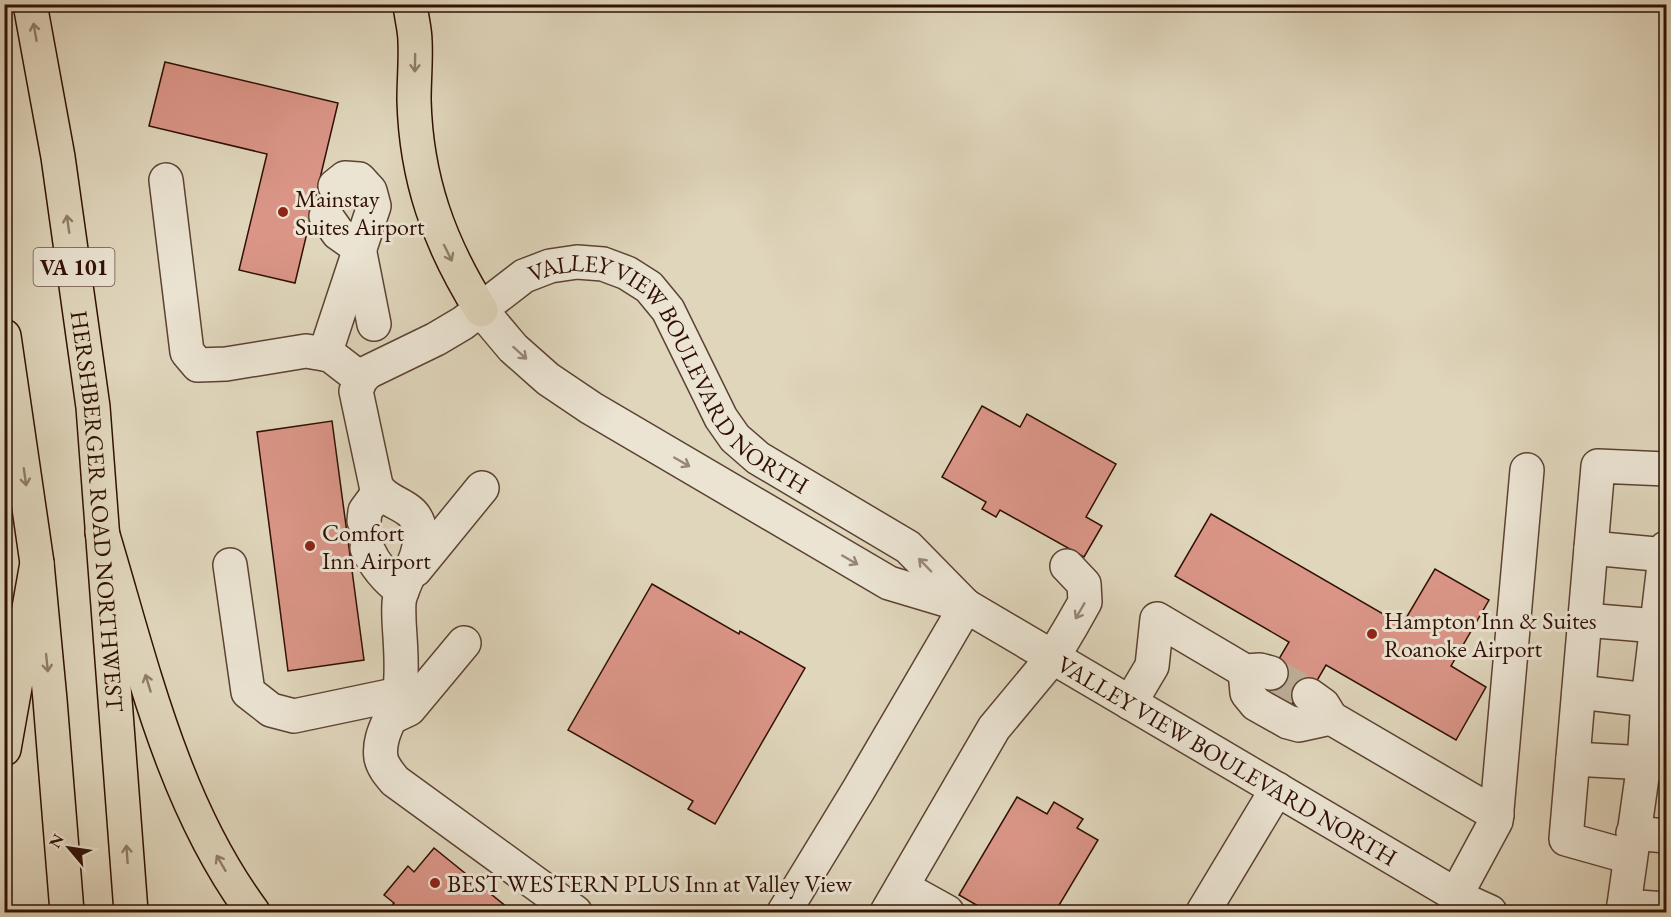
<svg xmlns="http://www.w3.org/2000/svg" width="1671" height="917" font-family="'EB Garamond',serif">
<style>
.building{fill:#da9587;stroke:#301004;stroke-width:1.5}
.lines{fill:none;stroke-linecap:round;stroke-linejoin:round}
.minor-tunnel{stroke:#bdae97;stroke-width:33;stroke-dasharray:33 16;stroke-linecap:butt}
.minor-casing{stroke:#5c4232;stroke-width:36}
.major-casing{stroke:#301004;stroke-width:36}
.highway-casing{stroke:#301004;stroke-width:36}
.minor{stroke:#ebe4d3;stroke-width:33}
.major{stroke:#e0d6bc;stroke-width:33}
.highway{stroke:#e0d6bc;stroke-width:33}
.oneway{stroke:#917d69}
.oneway2{stroke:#978576}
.poi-dot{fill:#8f2418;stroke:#ebe4d3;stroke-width:2}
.labels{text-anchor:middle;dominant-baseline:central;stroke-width:6;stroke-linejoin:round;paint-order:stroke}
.shield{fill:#ebe4d3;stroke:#685042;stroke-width:1.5}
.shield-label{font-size:22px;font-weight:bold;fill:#301004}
.poi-label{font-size:24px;fill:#301004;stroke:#ebe4d3;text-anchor:start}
.street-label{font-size:24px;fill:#301004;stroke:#ebe4d3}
</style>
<rect width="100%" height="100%" fill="#e0d6bc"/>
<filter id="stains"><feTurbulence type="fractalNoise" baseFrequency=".00333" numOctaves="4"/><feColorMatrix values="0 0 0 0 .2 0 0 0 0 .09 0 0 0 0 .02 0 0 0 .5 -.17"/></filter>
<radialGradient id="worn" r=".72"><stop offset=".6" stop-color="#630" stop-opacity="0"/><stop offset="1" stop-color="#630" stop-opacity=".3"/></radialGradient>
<g class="building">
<polygon points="165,62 338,103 295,283 239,270 267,154 149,126"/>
<polygon points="982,406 1020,427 1027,414 1116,464 1086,517 1102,526 1084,557 1000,510 996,517 982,509 986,502 942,477"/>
<polygon points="332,421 364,660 288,671 257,432"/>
<polygon points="1211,514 1402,625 1435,569 1489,600 1451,666 1486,687 1456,740 1326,665 1301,708 1263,686 1289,642 1175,576"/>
<polygon points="652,584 739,634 740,631 805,668 715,824 688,809 693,801 568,730"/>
<polygon points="1017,797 1047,814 1054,802 1083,819 1077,828 1098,840 1055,912 977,912 980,907 959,895"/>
<polygon points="434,848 513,912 386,912 394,903 384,895 408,866 414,872"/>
</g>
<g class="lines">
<polyline class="minor-tunnel" points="1271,673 1309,695"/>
<defs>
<g id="minor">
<polyline points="166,180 187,352 198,365 226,364 306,351 330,355 361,379"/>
<polyline points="326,216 338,233 359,248 374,324"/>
<path id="s1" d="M481 310 513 348 548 379 591 408 889 583 966 606 1468 902 1490 912"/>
<polyline points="325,354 374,206 370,191 359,179 345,178 335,186"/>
<polyline points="364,521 365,511 379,492"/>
<path d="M367 548C375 566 386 579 402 591"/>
<polyline points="1591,548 1666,555"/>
<polyline points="230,565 248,692 271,710 294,716 399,694"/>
<polyline points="415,570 482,488"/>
<polyline points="1585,620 1657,626"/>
<polyline points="1245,671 1247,693 1256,704 1288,722 1299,725 1331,718"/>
<polyline points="1579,692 1648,700"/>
<polyline points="1309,695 1323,705 1331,718 1497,815"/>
<polyline points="1130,703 1152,666 1157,619 1245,671 1260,670 1271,673"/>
<polyline points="392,717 409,709 464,643"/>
<polyline points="1573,759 1665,764"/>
<polyline points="1633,833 1666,836"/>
<polyline points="1630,857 1566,839 1598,466 1666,469"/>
<polyline points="902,887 947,912"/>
<polyline points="1456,895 1496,821 1527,470"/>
<polyline points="1624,906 1666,909"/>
<path id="s2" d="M575 912 395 781C389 774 383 767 381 758 377 733 397 713 400 688 403 666 400 642 399 620 399 613 398 604 400 597 406 576 422 555 420 532 417 501 386 507 376 485L356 391 361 379 368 372 436 339 463 323 524 276 550 266 577 262 603 264 627 273 649 287 668 310 721 418 735 438 758 458 908 547 966 606"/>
<polyline points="784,912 859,789 966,606"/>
<polyline points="887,912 994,728 1053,657 1072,625 1085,602 1084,584 1067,566"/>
<polyline points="1203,912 1277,789"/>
<polyline points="1623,912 1644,763 1648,700 1666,548"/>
</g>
<g id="major">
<path id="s3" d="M30 4 58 157 93 407 131 912"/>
<path d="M410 4C411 16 415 29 415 41 416 60 414 80 414 100 416 179 439 243 481 310"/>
<polyline points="4,336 37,563 50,700 67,912"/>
</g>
<g id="highway">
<path d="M102 532C141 661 172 803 253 912"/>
<polyline points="4,749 37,563"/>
</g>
</defs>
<use href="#minor" class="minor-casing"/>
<use href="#major" class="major-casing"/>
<use href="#highway" class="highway-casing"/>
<use href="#minor" class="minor"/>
<use href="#major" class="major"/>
<use href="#highway" class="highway"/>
</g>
<defs><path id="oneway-shaft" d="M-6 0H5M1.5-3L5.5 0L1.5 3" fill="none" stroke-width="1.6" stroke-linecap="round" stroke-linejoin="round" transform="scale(1.5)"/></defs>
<g class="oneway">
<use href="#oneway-shaft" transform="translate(35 32) rotate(-100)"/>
<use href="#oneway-shaft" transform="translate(415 63) rotate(91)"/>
<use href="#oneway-shaft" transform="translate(68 224) rotate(-98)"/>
<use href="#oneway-shaft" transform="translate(448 253) rotate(64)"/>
<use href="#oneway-shaft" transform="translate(25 477) rotate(82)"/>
<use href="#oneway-shaft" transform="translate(47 663) rotate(84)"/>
<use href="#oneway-shaft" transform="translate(148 683) rotate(-107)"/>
<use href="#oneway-shaft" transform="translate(127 854) rotate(-94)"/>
<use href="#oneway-shaft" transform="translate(221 863) rotate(-120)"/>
</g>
<g class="oneway2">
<use href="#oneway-shaft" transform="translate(520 353) rotate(42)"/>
<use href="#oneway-shaft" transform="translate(682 462) rotate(30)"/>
<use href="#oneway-shaft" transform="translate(850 560) rotate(30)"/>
<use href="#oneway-shaft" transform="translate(925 565) rotate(-134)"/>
<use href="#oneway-shaft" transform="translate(1080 611) rotate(120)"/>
</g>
<g class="poi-dot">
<circle cx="283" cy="212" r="6"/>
<circle cx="310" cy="546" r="6"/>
<circle cx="1372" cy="634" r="6"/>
<circle cx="435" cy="883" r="6"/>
</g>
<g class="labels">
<rect class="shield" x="33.5" y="248" width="81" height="38" rx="4.5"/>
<g class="shield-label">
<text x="74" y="267">VA 101</text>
</g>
<g class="poi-label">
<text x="295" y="198">Mainstay<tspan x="295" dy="28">Suites Airport</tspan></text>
<text x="322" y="532">Comfort<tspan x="322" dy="28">Inn Airport</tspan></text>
<text x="1384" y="620">Hampton Inn &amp; Suites<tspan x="1384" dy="28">Roanoke Airport</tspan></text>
<text x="447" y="883">BEST WESTERN PLUS Inn at Valley View</text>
</g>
<g class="street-label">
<text stroke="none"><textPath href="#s2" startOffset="1053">VALLEY VIEW BOULEVARD NORTH</textPath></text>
<text stroke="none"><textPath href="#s3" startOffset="512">HERSHBERGER ROAD NORTHWEST</textPath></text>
<text stroke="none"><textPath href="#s1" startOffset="878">VALLEY VIEW BOULEVARD NORTH</textPath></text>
</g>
</g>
<rect width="1671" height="917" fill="none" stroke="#e0d6bc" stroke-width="24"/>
<rect x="6" y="6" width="1659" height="905" fill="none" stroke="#301004" stroke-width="3"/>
<rect x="12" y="12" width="1647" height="893" fill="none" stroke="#301004" stroke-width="1.5"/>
<g transform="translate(69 848) rotate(299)" stroke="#ebe4d3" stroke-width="4.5" paint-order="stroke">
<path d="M0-4.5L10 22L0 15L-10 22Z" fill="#301004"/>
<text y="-9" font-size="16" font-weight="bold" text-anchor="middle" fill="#301004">N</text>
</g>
<rect width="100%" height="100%" filter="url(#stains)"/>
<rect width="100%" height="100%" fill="url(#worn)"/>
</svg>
